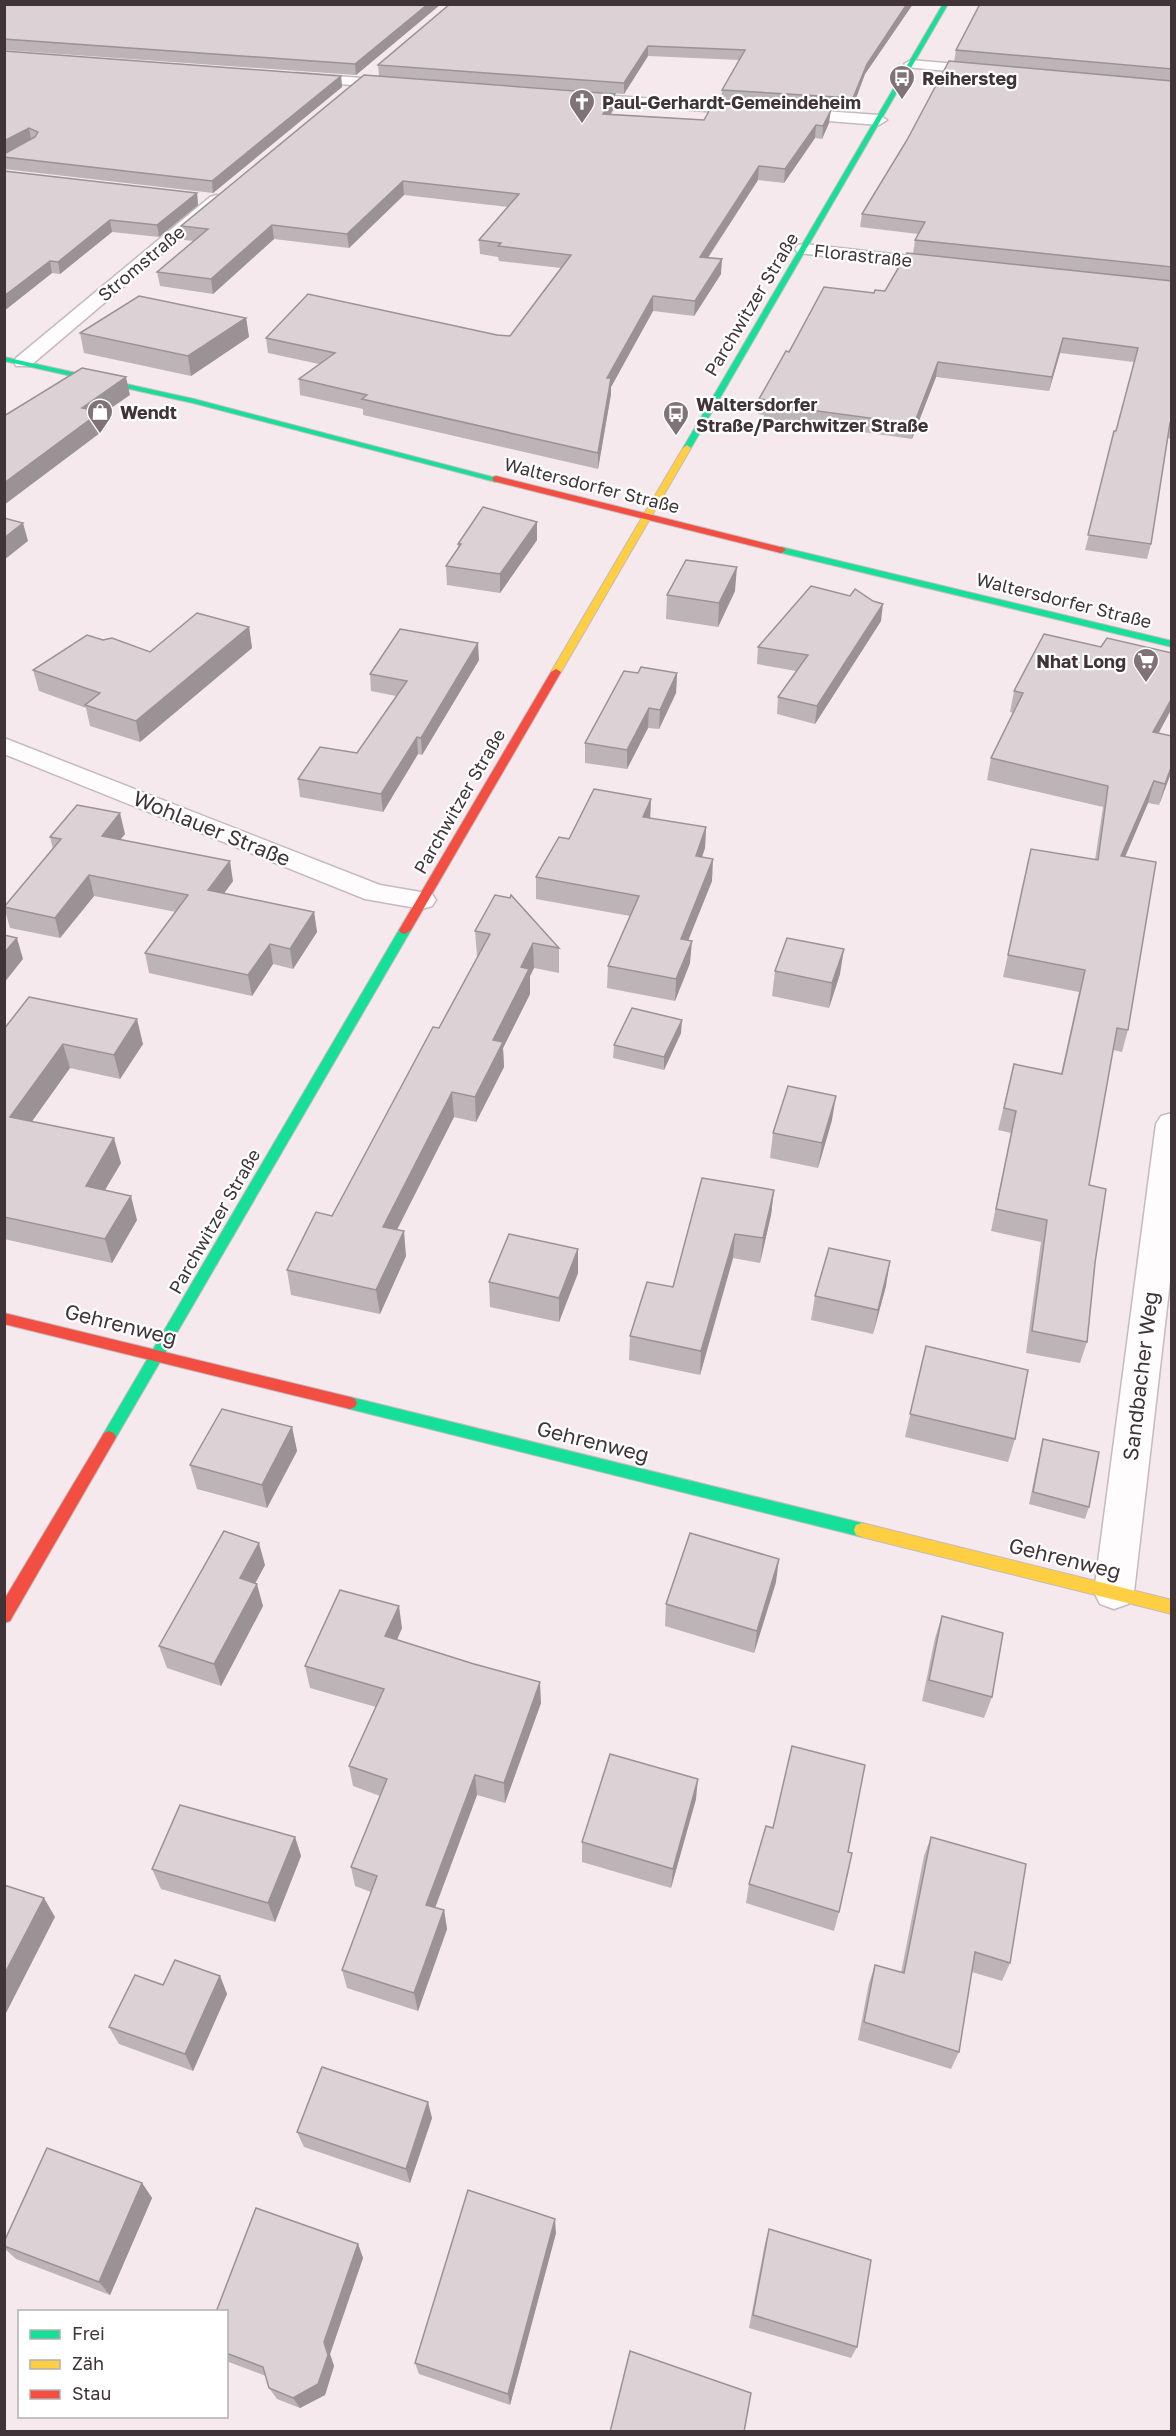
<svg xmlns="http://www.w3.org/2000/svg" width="1176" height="2436" font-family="'Golos Text',sans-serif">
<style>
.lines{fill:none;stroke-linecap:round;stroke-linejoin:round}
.street-casing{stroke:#c5babe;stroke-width:3}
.fast-casing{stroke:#c5babe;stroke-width:2}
.slow-casing{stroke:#c5babe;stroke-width:2}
.jam-casing{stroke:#c5babe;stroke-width:2}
.street{fill:#fefcfc;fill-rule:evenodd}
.fast{fill:#16e098;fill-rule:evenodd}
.slow{fill:#ffcf43;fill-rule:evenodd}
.jam{fill:#f24e42;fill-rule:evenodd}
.wall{fill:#bdb4b7}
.shaded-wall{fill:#9a9295}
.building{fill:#dcd1d5;stroke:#9a9295;stroke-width:1.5}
.labels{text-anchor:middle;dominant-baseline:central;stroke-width:4.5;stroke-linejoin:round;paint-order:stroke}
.far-poi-label{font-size:18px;font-weight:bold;fill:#403438;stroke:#fff;text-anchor:start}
.far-street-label{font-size:18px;fill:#403438;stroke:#fff}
.street-label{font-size:21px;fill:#403438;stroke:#fff}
</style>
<rect width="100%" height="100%" fill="#f6e9ee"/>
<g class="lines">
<defs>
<g id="street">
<polygon points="911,60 989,67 996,71 989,75 906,67 904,64"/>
<polygon points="296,73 401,81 408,85 401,89 291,80 289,77"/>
<polygon points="572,93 879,115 887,120 879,125 567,100 565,97 567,94"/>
<polygon points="216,195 222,197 224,200 222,203 30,366 16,366 14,362 16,358 210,197"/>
<polygon points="804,244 946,260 952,261 955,265 952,269 946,270 798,253 795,249 798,245"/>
<polygon points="4,738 380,885 432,894 436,900 432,906 422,909 365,899 4,754"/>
<polygon points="1172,1113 1172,1264 1134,1592 1128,1604 1114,1609 1100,1604 1094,1592 1156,1124 1161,1116"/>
</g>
<g id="fast">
<polygon points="943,4 948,4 691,448 684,450 683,448"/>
<polygon points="4,357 194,399 500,479 496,482 193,403 4,361"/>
<polygon points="781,547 1172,641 1172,647 778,552 778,548"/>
<polygon points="405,926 411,930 114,1441 109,1443 104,1441 102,1437 104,1433 399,930"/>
<polygon points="350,1397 862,1523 868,1525 870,1530 868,1535 862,1537 350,1409 345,1407 343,1403 345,1399"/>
</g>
<g id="slow">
<polygon points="687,445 691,448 561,672 553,674 551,672 683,448"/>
<polygon points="862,1523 1172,1600 1172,1614 862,1537 856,1535 854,1530 856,1525"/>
</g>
<g id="jam">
<polygon points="496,476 784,548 786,550 781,553 493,481 493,477"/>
<polygon points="556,669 561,672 411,930 405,934 401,933 399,930 551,672"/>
<polygon points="4,1313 350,1397 355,1399 357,1403 355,1407 350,1409 4,1324"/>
<polygon points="109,1431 114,1433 116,1437 114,1441 10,1621 4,1623 4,1600 104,1433"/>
</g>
</defs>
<use href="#street" class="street-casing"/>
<use href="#fast" class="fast-casing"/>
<use href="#slow" class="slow-casing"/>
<use href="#jam" class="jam-casing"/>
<use href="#street" class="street"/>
<use href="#fast" class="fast"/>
<use href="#slow" class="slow"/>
<use href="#jam" class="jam"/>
</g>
<g class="wall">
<polygon points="4,4 441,4 356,75 4,50"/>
<polygon points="913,4 865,74 852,109 721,101 722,90 739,60 648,56 624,94 379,76 378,65"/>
<polygon points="1172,4 1172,439 1168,438 1151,544 1147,559 1085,550 1134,362 1060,353 1049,391 936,377 912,439 764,418 764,415 758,414 759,399 789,352 874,293 885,291 913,254 915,240 918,234 860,227 862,214 907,140 954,62 956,50"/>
<polygon points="4,51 341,76 342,87 213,193 4,169"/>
<polygon points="615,107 611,114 704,120 829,123 822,139 815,138 784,183 758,180 708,258 721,274 694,316 653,311 611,387 611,394 598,469 363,415 363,409 300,395 299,379 319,364 268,353 266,338 497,335 510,336 561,268 499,261 498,257 480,254 479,240 508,207 404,195 349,248 274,239 213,294 160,286 157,272 194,241 184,240 181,226"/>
<polygon points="4,171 197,193 198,205 159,237 112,232 60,274 52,273 4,311"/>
<polygon points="246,318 249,337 191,376 84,353 80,333"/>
<polygon points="537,540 500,593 447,585 446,566 458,549 458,544"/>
<polygon points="735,591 718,627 666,619 667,595"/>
<polygon points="881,621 815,724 777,714 778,697 796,671 757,664 758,647"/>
<polygon points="249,627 252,648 140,742 90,726 86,708 39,691 33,670 103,640 150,652"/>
<polygon points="1101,647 1172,653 1172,708 1158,733 1172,736 1172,770 1159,805 1148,803 1125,857 1128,1030 1122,1052 1113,1050 1089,1185 1095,1263 1087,1342 1080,1363 1026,1353 1041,1242 991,1231 1011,1133 998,1130 1014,1064 1061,1074 1079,992 1003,977 1031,849 1095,860 1103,807 987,780 991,758 1013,713 1010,712 1014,691"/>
<polygon points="479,660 422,755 418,754 383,812 300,797 298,779 357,753 396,696 371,691 370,674"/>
<polygon points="638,673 677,673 676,693 659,729 648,728 627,769 585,763 585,743"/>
<polygon points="651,799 650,818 706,827 705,848 702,857 712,881 688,940 690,963 675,1001 607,988 608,966 630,916 536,899 536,877 569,839"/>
<polygon points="125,834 120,839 233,881 224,893 314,912 317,932 293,969 273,964 252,996 149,973 145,953 176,912 94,896 60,938 10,928 4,907 53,849 50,837"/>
<polygon points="475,931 559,948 559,973 534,968 530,976 530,994 503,1048 504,1067 476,1122 454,1117 397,1230 406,1256 380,1314 291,1295 287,1270 332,1216 439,1028 478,956 477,956"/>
<polygon points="775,971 840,974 829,1008 772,996"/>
<polygon points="4,1029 143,1044 120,1079 70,1068 32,1121 121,1163 105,1190 137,1220 112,1263 4,1239"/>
<polygon points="681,1033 664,1070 613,1058 614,1045"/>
<polygon points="832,1120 818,1168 770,1158 773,1133"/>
<polygon points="774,1190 771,1215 760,1263 733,1258 700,1375 629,1360 630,1336 673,1287"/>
<polygon points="578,1273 559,1322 490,1307 489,1282"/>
<polygon points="886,1286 873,1334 811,1320 815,1296"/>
<polygon points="926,1346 1015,1439 1008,1462 905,1437"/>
<polygon points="292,1427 297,1451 267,1508 197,1489 190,1465"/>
<polygon points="1043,1439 1089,1507 1085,1519 1029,1504 1040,1451"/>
<polygon points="265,1565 255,1583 263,1606 221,1686 167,1668 159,1646"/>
<polygon points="776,1582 754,1653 665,1626 666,1604"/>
<polygon points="942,1616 992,1697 984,1718 922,1701 935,1638"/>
<polygon points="402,1628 397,1640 541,1703 505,1803 477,1795 435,1908 444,1910 447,1929 418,2011 347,1988 342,1970 371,1892 355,1886 351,1867 380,1796 353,1786 349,1766 376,1707 310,1688 305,1666"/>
<polygon points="696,1799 671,1888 582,1862 582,1842"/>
<polygon points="773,1828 848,1852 839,1912 834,1931 746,1903 749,1884"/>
<polygon points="295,1837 301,1856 275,1922 161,1889 152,1869"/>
<polygon points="931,1837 1010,1963 1002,1981 972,1972 959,2052 951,2069 858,2040 869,1983 875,1965 901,1973 924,1856"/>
<polygon points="220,1976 227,1994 193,2071 119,2044 109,2027 163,1985"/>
<polygon points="432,2118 410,2183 304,2147 297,2132"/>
<polygon points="142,2183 152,2198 110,2295 16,2259 4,2248 4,2242"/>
<polygon points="769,2229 857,2347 851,2358 749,2328 765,2243"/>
<polygon points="556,2233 510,2405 419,2374 415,2363"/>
<polygon points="358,2244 363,2258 330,2354 334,2366 325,2395 300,2408 277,2399 269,2388 266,2376 226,2361 226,2312"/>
</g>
<g class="shaded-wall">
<polygon points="428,4 441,4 356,75 355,64"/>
<polygon points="907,4 913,4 865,74 852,109 853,98 867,64"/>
<polygon points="648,46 648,56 624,94 624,83"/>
<polygon points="341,76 342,87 213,193 212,181"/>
<polygon points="615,94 615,107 602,127 603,114"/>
<polygon points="831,110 829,123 822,139 823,126"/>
<polygon points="816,125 815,138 784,183 785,169"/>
<polygon points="29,128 31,139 4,154 4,141"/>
<polygon points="759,166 758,180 699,271 700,257"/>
<polygon points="403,181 404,195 349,248 347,234"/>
<polygon points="197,193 198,205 159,237 157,225"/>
<polygon points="110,220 112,232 60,274 58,262"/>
<polygon points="272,225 274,239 213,294 211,279"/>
<polygon points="722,259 721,274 694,316 695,301"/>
<polygon points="50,261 52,273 4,311 4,296"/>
<polygon points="653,296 653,311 611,387 611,394 598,469 598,453 607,378"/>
<polygon points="246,318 249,337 191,376 188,356"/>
<polygon points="1063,338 1060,353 1049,391 1052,377"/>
<polygon points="938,362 936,377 912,439 914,424"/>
<polygon points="126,377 130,395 101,415 104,430 4,505 4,483 82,408"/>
<polygon points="537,522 537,540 500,593 500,574"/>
<polygon points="23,523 28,541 4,560 4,538"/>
<polygon points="737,567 735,591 718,627 719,603"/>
<polygon points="883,604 881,621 815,724 817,706"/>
<polygon points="249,627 252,648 140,742 136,721"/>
<polygon points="478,643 479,660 422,755 421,738"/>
<polygon points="677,673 676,693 659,729 660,710"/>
<polygon points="1172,698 1172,708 1148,753 1153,732"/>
<polygon points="649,708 648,728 627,769 627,750"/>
<polygon points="417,737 418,754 383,812 381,794"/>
<polygon points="1172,765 1172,770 1159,805 1165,784"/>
<polygon points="1154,781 1148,803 1116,878 1121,856"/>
<polygon points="651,799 650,821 643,817"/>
<polygon points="120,813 125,834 107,856 102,836"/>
<polygon points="706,827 705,848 695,877 696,856"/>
<polygon points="713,859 712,881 680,961 681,939"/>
<polygon points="230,861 233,881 212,910 208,890"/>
<polygon points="89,875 94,896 60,938 55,918"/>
<polygon points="314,912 317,932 293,969 290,949"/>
<polygon points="17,938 23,959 4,983 4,953"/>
<polygon points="692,941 690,963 675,1001 676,979"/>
<polygon points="533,943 534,968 530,976 530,994 503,1048 504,1067 476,1122 475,1097 493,1040 521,967"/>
<polygon points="270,944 273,964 252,996 248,975"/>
<polygon points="844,949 840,974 829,1008 832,983"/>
<polygon points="137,1019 143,1044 120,1079 114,1055"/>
<polygon points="682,1020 681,1033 664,1070 664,1057"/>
<polygon points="63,1044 70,1068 18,1141 10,1117"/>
<polygon points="452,1092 454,1117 386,1251 383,1227"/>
<polygon points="836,1096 832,1120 818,1168 822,1143"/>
<polygon points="114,1138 121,1163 93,1210 86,1186"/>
<polygon points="774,1190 771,1215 760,1263 763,1238"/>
<polygon points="131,1196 137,1220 112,1263 105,1239"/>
<polygon points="404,1231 406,1256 380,1314 376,1290"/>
<polygon points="735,1234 733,1258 700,1375 701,1351"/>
<polygon points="578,1249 578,1273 559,1322 559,1298"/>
<polygon points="890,1261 886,1286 873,1334 878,1310"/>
<polygon points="292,1427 297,1451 267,1508 262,1485"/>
<polygon points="259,1543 265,1565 246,1601 240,1578"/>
<polygon points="779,1559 776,1582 754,1653 757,1631"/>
<polygon points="257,1584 263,1606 221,1686 214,1664"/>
<polygon points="399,1606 402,1628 389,1658 385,1636"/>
<polygon points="540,1682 541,1703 505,1803 504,1783"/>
<polygon points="475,1775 477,1795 429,1924 426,1905"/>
<polygon points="698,1779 696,1799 671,1888 673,1869"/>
<polygon points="295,1837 301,1856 275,1922 268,1903"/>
<polygon points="44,1898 55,1917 4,2017 4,1975"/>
<polygon points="444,1910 447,1929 418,2011 414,1993"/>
<polygon points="220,1976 227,1994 193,2071 185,2054"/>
<polygon points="428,2102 432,2118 410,2183 406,2169"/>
<polygon points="142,2183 152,2198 110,2295 99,2282"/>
<polygon points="555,2219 556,2233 510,2405 508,2394"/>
<polygon points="358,2244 363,2258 330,2354 334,2366 325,2395 300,2408 293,2398 324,2342"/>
</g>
<g class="building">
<polygon points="4,4 428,4 355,64 4,39"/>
<polygon points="450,4 907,4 867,64 853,98 722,90 745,50 648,46 624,83 378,65"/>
<polygon points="980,4 1172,4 1172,69 956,50"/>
<polygon points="4,51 341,76 212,181 4,157 4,154 35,137 38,132 29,128 4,141"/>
<polygon points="949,61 1172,81 1172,267 915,240 925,222 862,214 907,140"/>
<polygon points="364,75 615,94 603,114 704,120 714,102 831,110 823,126 816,125 785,169 759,166 700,257 722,259 695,301 653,296 607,378 611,378 598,453 362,399 367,395 299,379 335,353 266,338 308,294 497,335 510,336 571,255 498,246 501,243 479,240 519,194 403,181 347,234 272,225 211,279 157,272 208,229 181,226"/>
<polygon points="4,171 197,193 157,225 110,220 58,262 50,261 4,296"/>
<polygon points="907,253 1172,281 1172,423 1170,423 1151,544 1088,535 1114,431 1116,431 1138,348 1063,338 1052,377 938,362 914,424 765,404 767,400 759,399 786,351 789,352 824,287 874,293 875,290 885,291"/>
<polygon points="139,296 246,318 188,356 80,333"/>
<polygon points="82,368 126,377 82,408 100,412 4,483 4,416"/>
<polygon points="483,507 537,522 500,574 446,566 461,544 458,544"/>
<polygon points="4,518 23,523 4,538"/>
<polygon points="686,560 737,567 719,603 667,595"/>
<polygon points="811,586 850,596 855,589 873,601 883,604 817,706 778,697 808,655 758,647"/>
<polygon points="197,613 249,627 136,721 85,705 100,693 33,670 87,635 103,640 112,638 150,652"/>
<polygon points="400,629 478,643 421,738 417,737 381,794 298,779 320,747 357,753 407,681 370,674"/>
<polygon points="1044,634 1101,647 1107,638 1172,653 1172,698 1153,732 1172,736 1172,765 1165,784 1154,781 1121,856 1156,862 1128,1030 1117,1028 1089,1185 1106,1189 1095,1263 1087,1342 1032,1331 1047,1220 996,1209 1016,1111 1004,1108 1014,1064 1062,1074 1085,970 1008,955 1031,849 1098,860 1108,786 991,758 1023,693 1014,691"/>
<polygon points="641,667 677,673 660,710 649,708 627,750 585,743 624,671 638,673"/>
<polygon points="594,789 651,799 643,817 706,827 696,856 713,859 681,939 692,941 676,979 608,966 639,896 536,877 559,837 569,839"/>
<polygon points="77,805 120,813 102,836 230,861 208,890 314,912 290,949 270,944 248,975 145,953 188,895 89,875 55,918 4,907 61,839 50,837"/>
<polygon points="495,895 510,898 511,895 559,948 533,943 521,967 529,969 493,1040 503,1042 475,1097 452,1092 383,1227 404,1231 376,1290 287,1270 316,1212 332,1216 433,1027 439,1028 490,934 475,931"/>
<polygon points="4,935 17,938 4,953"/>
<polygon points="787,938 844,949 832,983 775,971"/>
<polygon points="29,997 137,1019 114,1055 63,1044 10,1117 114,1138 86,1186 131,1196 105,1239 4,1217 4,1029"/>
<polygon points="632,1008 682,1020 664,1057 614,1045"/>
<polygon points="788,1086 836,1096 822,1143 773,1133"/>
<polygon points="702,1178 774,1190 763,1238 735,1234 701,1351 630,1336 647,1282 673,1287"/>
<polygon points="509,1234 578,1249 559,1298 489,1282"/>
<polygon points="829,1248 890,1261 878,1310 815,1296"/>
<polygon points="926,1346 1028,1370 1015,1439 910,1414"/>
<polygon points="222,1409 292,1427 262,1485 190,1465"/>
<polygon points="1043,1439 1099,1452 1089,1507 1033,1492"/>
<polygon points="224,1531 259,1543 240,1578 257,1584 214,1664 159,1646"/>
<polygon points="690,1533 779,1559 757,1631 666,1604"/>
<polygon points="340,1590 399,1606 385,1636 474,1664 540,1682 504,1783 475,1775 426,1905 444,1910 414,1993 342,1970 377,1876 351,1867 387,1779 349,1766 384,1689 305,1666"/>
<polygon points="942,1616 1003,1633 992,1697 929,1680"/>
<polygon points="792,1746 865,1765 848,1852 852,1853 839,1912 749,1884 766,1826 773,1828"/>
<polygon points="610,1754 698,1779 673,1869 582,1842"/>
<polygon points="180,1805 295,1837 268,1903 152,1869"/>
<polygon points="931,1837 1026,1864 1010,1963 975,1952 959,2052 864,2022 875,1965 904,1973"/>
<polygon points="4,1885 44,1898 4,1975"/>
<polygon points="175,1960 220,1976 185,2054 109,2027 135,1975 163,1985"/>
<polygon points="322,2067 428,2102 406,2169 297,2132"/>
<polygon points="47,2148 142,2183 99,2282 4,2246 4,2242"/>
<polygon points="468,2190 555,2219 508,2394 415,2363"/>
<polygon points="256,2208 358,2244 324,2342 328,2355 318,2384 293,2398 269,2388 263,2367 226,2353 226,2312 216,2312"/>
<polygon points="769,2229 871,2260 857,2347 753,2315"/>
<polygon points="630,2351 751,2393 744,2432 610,2432"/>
</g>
<defs>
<symbol id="bus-pin" viewBox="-11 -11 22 30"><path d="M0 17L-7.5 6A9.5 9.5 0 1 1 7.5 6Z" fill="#807378" stroke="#fff"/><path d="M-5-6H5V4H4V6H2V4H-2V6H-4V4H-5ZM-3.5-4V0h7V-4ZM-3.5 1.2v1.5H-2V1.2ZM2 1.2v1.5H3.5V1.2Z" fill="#fff"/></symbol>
<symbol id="church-pin" viewBox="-11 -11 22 30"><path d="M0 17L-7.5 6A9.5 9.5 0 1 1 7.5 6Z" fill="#807378" stroke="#fff"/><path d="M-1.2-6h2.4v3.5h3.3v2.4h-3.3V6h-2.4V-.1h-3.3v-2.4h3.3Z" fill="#fff"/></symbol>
<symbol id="shop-pin" viewBox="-11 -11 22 30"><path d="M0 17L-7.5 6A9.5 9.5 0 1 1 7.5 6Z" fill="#807378" stroke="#fff"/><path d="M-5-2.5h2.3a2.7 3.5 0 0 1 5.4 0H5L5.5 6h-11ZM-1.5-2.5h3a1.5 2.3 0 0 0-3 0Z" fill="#fff"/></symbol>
<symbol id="supermarket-pin" viewBox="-11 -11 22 30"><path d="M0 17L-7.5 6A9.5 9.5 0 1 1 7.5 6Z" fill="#807378" stroke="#fff"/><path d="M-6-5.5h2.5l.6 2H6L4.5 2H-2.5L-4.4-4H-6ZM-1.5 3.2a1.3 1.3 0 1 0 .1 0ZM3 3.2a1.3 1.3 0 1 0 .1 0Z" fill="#fff"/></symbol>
</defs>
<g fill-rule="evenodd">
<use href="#bus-pin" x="887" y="63" width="30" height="40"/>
<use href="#church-pin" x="567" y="87" width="30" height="40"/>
<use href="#shop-pin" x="85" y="397" width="30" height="40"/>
<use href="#bus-pin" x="661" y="399" width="30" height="40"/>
<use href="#supermarket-pin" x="1131" y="646" width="30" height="40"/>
</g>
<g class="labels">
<g class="far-poi-label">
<text x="922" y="78">Reihersteg</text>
<text x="602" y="102">Paul-Gerhardt-Gemeindeheim</text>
<text x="696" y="404">Waltersdorfer<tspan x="696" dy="21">Straße/Parchwitzer Straße</tspan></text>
<text x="120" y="412">Wendt</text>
<text x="1126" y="661" text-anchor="end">Nhat Long</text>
</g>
<g class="far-street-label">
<text transform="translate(863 255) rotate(6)">Florastraße</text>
<text transform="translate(141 263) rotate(-40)">Stromstraße</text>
<text transform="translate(751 304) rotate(-59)">Parchwitzer Straße</text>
<text transform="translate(592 485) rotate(14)">Waltersdorfer Straße</text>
<text transform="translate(1064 600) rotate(14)">Waltersdorfer Straße</text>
<text transform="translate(459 801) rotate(-60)">Parchwitzer Straße</text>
<text transform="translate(214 1221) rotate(-60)">Parchwitzer Straße</text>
</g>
<g class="street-label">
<text transform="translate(212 828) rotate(22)">Wohlauer Straße</text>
<text transform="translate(121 1324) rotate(14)">Gehrenweg</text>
<text transform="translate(1140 1376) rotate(-83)">Sandbacher Weg</text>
<text transform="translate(593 1441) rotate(14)">Gehrenweg</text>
<text transform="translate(1065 1558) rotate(14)">Gehrenweg</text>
</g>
</g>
<rect width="1176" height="2436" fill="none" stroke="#403438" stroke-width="12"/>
<rect x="18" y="2310" width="210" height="108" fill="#ffffff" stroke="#b3aeaf" stroke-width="1.5"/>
<rect x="30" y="2330" width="30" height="9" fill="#16e098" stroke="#b3aeaf" stroke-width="1.5"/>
<text x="72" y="2340" font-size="18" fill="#403438">Frei</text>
<rect x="30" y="2360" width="30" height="9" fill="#ffcf43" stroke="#b3aeaf" stroke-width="1.5"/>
<text x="72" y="2370" font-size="18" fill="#403438">Zäh</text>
<rect x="30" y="2390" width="30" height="9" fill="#f24e42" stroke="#b3aeaf" stroke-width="1.5"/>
<text x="72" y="2400" font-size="18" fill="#403438">Stau</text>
</svg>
